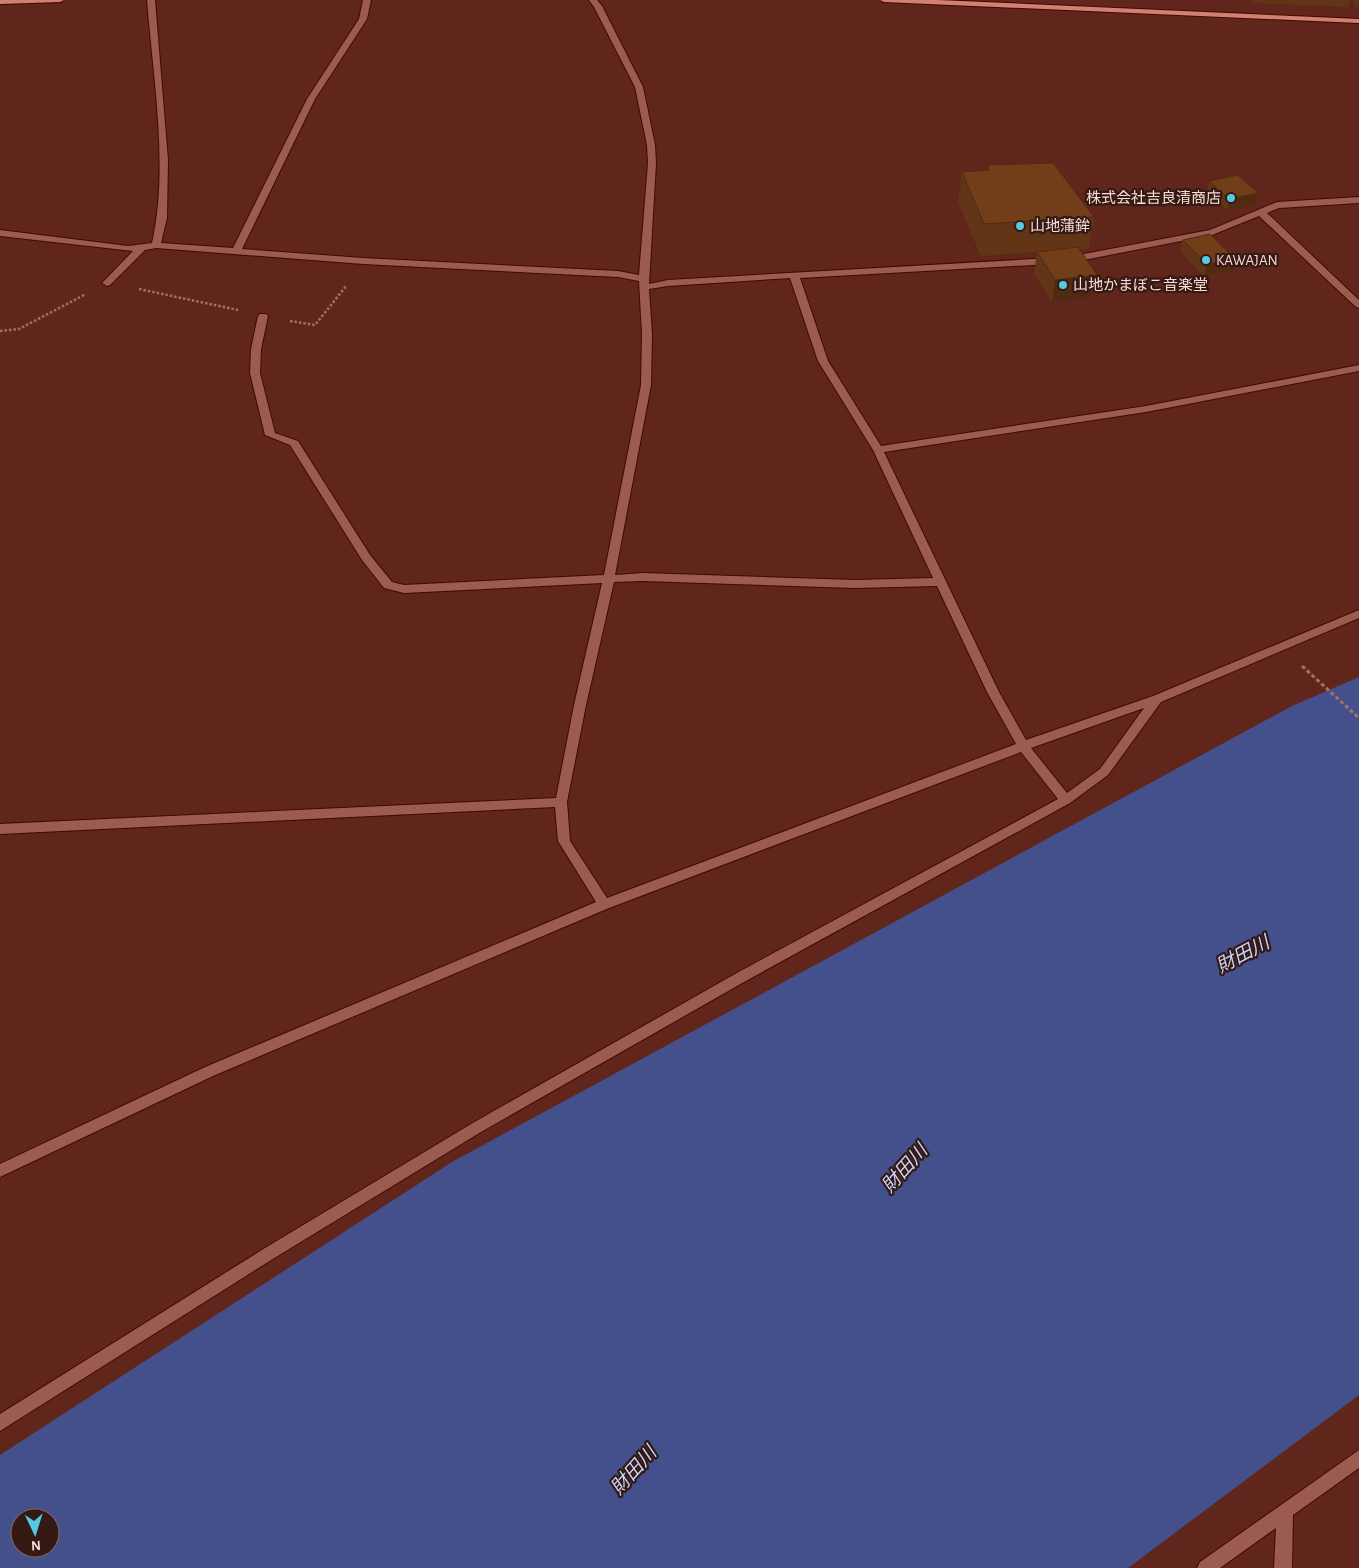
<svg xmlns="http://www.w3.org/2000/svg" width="1359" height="1568" font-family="'Alegreya Sans','Noto Sans JP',sans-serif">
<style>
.water{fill:#43508c;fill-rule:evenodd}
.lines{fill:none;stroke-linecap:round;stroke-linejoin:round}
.minor-casing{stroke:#420902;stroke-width:2}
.major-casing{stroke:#420902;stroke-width:2}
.path-far1{stroke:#9f7167;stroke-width:2.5;stroke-dasharray:2.5 2;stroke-linecap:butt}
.path{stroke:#9f7167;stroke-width:3;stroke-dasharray:4 2.5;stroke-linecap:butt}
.minor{fill:#9b5b4e;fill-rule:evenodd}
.major{fill:#d08171;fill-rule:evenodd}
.wall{fill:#623516}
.shaded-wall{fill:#502b12}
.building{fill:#723e1a;stroke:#502b12}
.poi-dot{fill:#55cae0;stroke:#341914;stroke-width:2}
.labels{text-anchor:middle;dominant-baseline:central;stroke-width:4.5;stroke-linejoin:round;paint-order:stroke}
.far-poi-label{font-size:15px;fill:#fbddd6;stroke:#341914;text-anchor:start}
.water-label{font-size:19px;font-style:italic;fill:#cad5f9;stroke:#341914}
</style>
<rect width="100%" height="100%" fill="#60261b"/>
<path class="water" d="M1359 677V1395L1128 1568H0V1455L452 1162 1292 706ZM20 1518H50V1548H20Z"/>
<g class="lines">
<defs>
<g id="minor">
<path d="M147 0H155L168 160 167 218 161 243 233 248 307 99 359 19 363 0H371L367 19 315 99 242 249 363 258 618 271 639 275 648 163 647 145 635 87 594 7 589 0H597L602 6 643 87 655 145 656 163 649 284 668 280 1068 257 1210 230 1277 202 1359 197V203L1279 208 1267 213 1359 300V308L1356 307 1259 216 1212 235 1068 263 800 278 828 361 881 446 1146 406 1359 365V371L1146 412 884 452 999 692 1026 740 1153 696 1359 610V618L1161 702 1108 775 1070 803 744 982 481 1132 276 1257 0 1431V1414L265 1248 471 1124 735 974 1058 799 1021 752 609 908 213 1076 0 1177V1164L203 1068 596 902 558 841 555 807 0 834V824L556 798 574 705 602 583 404 593 384 588 362 560 290 445 265 435 250 373 251 349 258 316 260 314H266L268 316 261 349 260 373 275 433 298 441 370 555 392 582 404 585 604 575 641 385 642 334 639 281 618 277 363 264 156 248 145 250 110 285 107 286 102 283 104 281 133 251 0 236V230L128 246 152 243C169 168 153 77 147 0ZM790 278 818 361 873 450 933 578 855 580 643 573 615 575 651 385 652 334 649 289 668 286ZM643 581 855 588 937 586 987 692 1016 744 607 898 570 841 567 802 586 705 614 582ZM1144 708 1100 769 1067 793 1031 748Z"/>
<polygon points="1359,1450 1359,1468 1293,1515 1292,1568 1274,1568 1276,1528 1220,1568 1197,1568 1200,1562"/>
</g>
<g id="major">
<polygon points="0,0 64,0 60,2 0,4"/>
<polygon points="880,0 938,0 1359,19 1359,23 884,2"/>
</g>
</defs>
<use href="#minor" class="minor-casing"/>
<use href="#major" class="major-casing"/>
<g class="path-far1">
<polyline points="139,289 238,310"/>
<polyline points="290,321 315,325 347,285"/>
<polyline points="0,331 19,329 86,294"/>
</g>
<polyline class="path" points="1302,666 1359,718"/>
<use href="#minor" class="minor"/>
<use href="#major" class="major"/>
</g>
<g class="wall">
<polygon points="1253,0 1350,0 1348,7 1254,3"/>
<polygon points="1353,0 1359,0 1359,7 1355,7"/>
<polygon points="988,165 1094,217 1089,249 1080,249 1093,297 1052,302 1034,274 1037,252 981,256 958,203 962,172 987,170"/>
<polygon points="1209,181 1258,193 1256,204 1227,210 1207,192"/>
<polygon points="1183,240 1233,270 1204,276 1180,251"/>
</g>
<g class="shaded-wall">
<polygon points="1258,193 1256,204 1227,210 1229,199"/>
<polygon points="1235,259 1233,270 1204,276 1207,264"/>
<polygon points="1097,275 1093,297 1052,302 1055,280"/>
</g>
<g class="building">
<polygon points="1053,163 1094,217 984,224 962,172 989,170 988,165"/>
<polygon points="1238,175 1258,193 1229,199 1209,181"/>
<polygon points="1210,234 1235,259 1207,264 1183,240"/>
<polygon points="1078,247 1097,275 1055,280 1037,252"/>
</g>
<g class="poi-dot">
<circle cx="1231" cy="198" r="5"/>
<circle cx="1020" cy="226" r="5"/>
<circle cx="1206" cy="260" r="5"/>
<circle cx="1063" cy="285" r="5"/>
</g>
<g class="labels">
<g class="far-poi-label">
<text x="1221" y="198" text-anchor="end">株式会社吉良清商店</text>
<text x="1030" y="226">山地蒲鉾</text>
<text x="1216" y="260">KAWAJAN</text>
<text x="1073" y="285">山地かまぼこ音楽堂</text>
</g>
<g class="water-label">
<text transform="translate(1243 955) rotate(-28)">財田川</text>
<text transform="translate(905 1169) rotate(-48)">財田川</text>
<text transform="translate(634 1471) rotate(-48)">財田川</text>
</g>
</g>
<g transform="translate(35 1533) rotate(176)"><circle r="24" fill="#341914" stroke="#846762"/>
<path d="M0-4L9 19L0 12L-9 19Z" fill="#55cae0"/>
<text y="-8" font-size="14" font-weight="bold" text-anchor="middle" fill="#fbddd6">N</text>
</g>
</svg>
